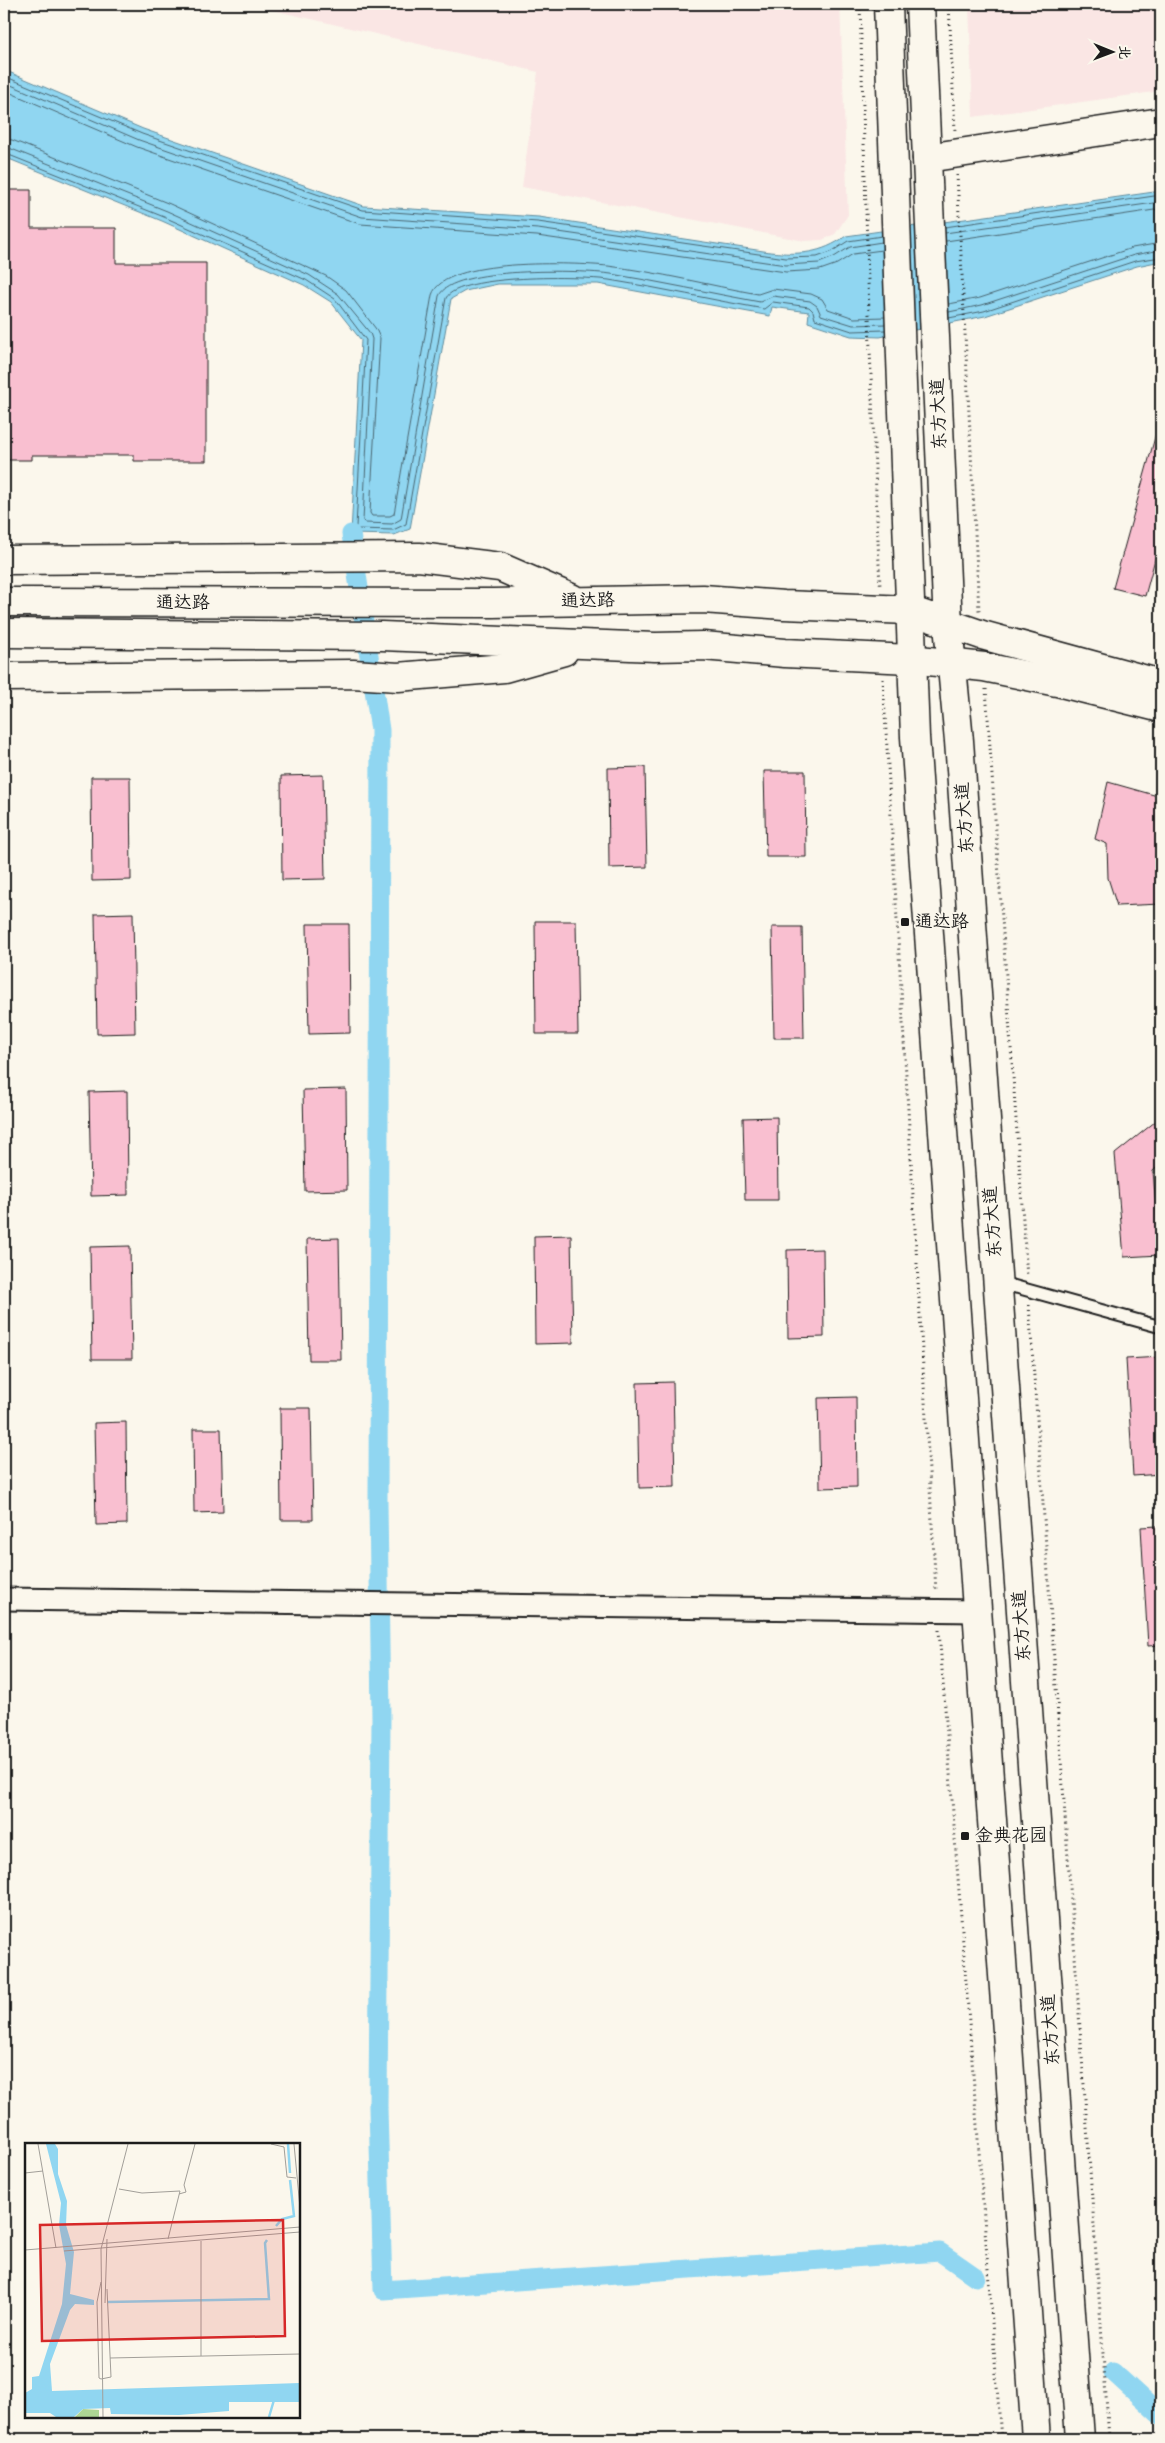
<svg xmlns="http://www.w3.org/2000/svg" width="1165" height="2443" font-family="Mynerve,'LXGW WenKai TC',sans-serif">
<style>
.built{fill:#fae6e4}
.water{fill:#90d6f1;stroke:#628c9c}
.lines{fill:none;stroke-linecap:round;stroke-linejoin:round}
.shore{stroke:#4a6671;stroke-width:1}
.canal{stroke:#90d6f1;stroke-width:19}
.building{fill:#f9bfd0;stroke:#1c1c1c}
.lane-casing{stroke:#1c1c1c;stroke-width:15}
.street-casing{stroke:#1c1c1c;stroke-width:25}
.secondary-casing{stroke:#1c1c1c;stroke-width:31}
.primary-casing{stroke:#1c1c1c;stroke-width:31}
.path{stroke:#1c1c1c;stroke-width:3;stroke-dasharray:1 4;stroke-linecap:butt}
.lane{stroke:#fbf7ec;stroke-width:11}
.street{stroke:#fbf7ec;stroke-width:21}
.secondary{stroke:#fbf7ec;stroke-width:28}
.primary{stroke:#fbf7ec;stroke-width:28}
.poi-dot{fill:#1c1c1c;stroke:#fbf7ec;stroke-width:2}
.labels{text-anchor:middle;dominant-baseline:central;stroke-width:4;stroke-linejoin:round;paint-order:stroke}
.street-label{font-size:18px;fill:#1c1c1c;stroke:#fbf7ec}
.poi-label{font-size:18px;fill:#1c1c1c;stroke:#fbf7ec;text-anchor:start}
.inset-river{fill:none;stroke:#90d6f1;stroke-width:2.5}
.inset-road{fill:none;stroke:#a29f99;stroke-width:1}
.view{fill:#d62828;fill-opacity:0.15;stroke:#d62828;stroke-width:2.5}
.inset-edge{fill:none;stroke:#1c1c1c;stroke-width:2.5}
</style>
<rect width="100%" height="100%" fill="#fbf7ec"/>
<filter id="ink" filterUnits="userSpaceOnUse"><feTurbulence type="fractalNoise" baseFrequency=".02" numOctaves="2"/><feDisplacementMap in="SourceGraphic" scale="10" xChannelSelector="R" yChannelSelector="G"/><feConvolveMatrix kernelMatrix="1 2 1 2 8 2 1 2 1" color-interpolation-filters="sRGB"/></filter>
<g filter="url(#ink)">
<g class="built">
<polygon points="247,4 840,4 848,215 835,234 822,240 805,241 522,187 538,72"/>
<polygon points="969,4 1161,4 1161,91 973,117"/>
</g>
<path class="water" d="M4 70 143 129 364 206 539 217 770 252C799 255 821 254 846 236L1161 191V261L1137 266 985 316 880 337 851 336 808 322 809 312 772 307 770 316 598 284H498L465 291 451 299 410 529 394 535 351 534 361 340 331 302 304 285 162 221 4 157Z"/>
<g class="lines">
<g class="shore">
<polyline points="4,76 142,134 363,210 538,222 786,258 817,257 831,252 848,241 882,236"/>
<polyline points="4,82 139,140 362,217 538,229 786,265 819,263 834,257 850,247 882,242"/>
<polyline points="4,90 137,147 360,224 537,236 786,272 820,270 837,264 853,254 882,250"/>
<path d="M4 139 12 140 170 204 326 276 346 290 376 329 380 338 370 513 372 516H390L394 514 432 295C444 257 574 263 608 266 658 272 708 285 758 294L773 289 811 294 822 299 828 309 854 318 885 317"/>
<path d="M4 146 167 211 309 275 338 294 370 333 372 339 363 521 365 523 392 524 401 519 439 296C451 266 582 270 611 274 661 282 710 293 760 302L773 296 810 301 817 306 821 315 853 325 885 324"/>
<path d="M4 153 164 217 306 280 335 299 366 340 356 527 358 529 393 530 406 524 446 298C459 274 582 276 609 280 661 288 712 300 764 309L773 302 809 307 813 311 815 319 852 331 885 330"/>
<polyline points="945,227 1161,195"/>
<polyline points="945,233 1161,202"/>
<polyline points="946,241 1161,209"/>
<polyline points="949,304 980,298 1132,248 1161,243"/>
<polyline points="949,312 982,305 1134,255 1161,250"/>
<polyline points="949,318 984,311 1135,261 1161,257"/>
</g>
<g class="canal">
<polyline points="351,534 380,730 378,1504 381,1718 378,2108 383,2290 940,2252 976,2277"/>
<polyline points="1113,2372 1161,2416"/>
</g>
</g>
<g class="building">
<polygon points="4,190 31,190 31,228 116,228 116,263 206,263 206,461 134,461 134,455 32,455 32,460 4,460"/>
<polygon points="1157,430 1161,431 1161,537 1145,596 1113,588"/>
<polygon points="645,767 647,867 609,868 608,768"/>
<polygon points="764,771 805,771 806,857 766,857"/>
<polygon points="323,775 325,879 282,880 281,776"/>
<polygon points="91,777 130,777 131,880 92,881"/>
<polygon points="1108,782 1161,797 1161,904 1117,906 1108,878 1107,844 1095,839"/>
<polygon points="133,913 135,1033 97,1034 95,914"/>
<polygon points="535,921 576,921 578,1034 536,1034"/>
<polygon points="307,924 349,924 350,1033 309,1034"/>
<polygon points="772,927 802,927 804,1038 774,1038"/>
<polygon points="346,1089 347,1190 305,1191 303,1090"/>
<polygon points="127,1091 128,1195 91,1196 89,1092"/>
<polygon points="777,1117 778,1200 745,1200 743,1118"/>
<polygon points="1161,1117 1161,1164 1153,1171 1160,1255 1124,1257 1115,1154"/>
<polygon points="571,1235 573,1343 535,1344 534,1236"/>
<polygon points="339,1238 341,1360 309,1360 307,1239"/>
<polygon points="130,1246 132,1359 92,1359 90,1247"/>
<polygon points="823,1249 824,1337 788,1338 787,1250"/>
<polygon points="1161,1357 1161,1474 1133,1476 1126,1359"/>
<polygon points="673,1382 675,1487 639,1488 637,1383"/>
<polygon points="856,1397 857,1487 820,1488 818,1398"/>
<polygon points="280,1408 311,1408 313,1520 281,1520"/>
<polygon points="126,1422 127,1524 96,1525 94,1423"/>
<polygon points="193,1429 221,1429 223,1512 194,1513"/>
<polygon points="1158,1526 1161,1645 1148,1646 1141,1527"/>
</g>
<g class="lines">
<defs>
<polyline id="lane" points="998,1282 1161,1327"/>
<polyline id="street" points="4,1599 977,1611"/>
<g id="secondary">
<polyline points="927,158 1161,122"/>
<polyline points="4,560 419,557 500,567 571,598"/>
<polyline points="4,602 493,603 703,599 784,605 909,610 982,635 1161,684"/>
<polyline points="4,633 382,636 655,647 703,646 785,653 910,659 984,667 1057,682 1161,708"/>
<polyline points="4,677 353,674 398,677 504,668 564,651"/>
</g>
<g id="primary">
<polyline points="888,4 915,737 1036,2439"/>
<polyline points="920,4 948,625 959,741 1080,2439"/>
</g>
</defs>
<use href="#lane" class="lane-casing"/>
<use href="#street" class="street-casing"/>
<use href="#secondary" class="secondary-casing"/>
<use href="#primary" class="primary-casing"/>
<g class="path">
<polyline points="860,4 870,349 880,588"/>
<polyline points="949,4 955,131"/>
<polyline points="957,175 979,611"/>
<polyline points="883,679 936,1591"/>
<polyline points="986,689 1027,1277"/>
<polyline points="1029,1305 1109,2439"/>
<polyline points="939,1630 1001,2439"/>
</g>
<use href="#lane" class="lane"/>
<use href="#street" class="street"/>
<use href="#secondary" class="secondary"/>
<use href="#primary" class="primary"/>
</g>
</g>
<g class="poi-dot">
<rect x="900" y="917" width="10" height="10" rx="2.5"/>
<rect x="960" y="1831" width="10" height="10" rx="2.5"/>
</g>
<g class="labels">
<g class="street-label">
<text transform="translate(939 414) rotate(-92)">东方大道</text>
<text transform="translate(588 601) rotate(-1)">通达路</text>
<text x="183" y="603">通达路</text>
<text transform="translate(965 818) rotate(-94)">东方大道</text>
<text transform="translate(993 1222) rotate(-94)">东方大道</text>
<text transform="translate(1022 1626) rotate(-94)">东方大道</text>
<text transform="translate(1051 2030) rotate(-94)">东方大道</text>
</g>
<g class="poi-label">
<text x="915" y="922">通达路</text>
<text x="975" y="1836">金典花园</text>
</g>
</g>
<g transform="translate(25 2143)">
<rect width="275" height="275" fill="#fbf7ec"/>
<path d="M58 266 74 267V274H50Z" fill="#add694"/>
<path d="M21 1H30L33 6V31L42 58 41 82 49 109 45 151 69 157V162L50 161 45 167 25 221 27 248 275 240V259H204V268L154 272 86 271 85 265 58 266 49 274H31L25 270H0V250L7 246V234L14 233 37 161 41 121 34 82 36 60Z" fill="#90d6f1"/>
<path class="inset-river" d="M263 1 265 30M251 83 257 76 269 73 265 37M83 159 244 156 240 100 242 97M244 274 249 257"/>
<path class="inset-road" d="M13 1 31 105M246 1 259 4 262 34 271 35M269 1 275 65M0 30 18 28M94 46 117 50 155 48 143 96M154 51 161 49 159 42 170 1M176 98V213M0 107 275 84M39 108 275 89M76 139 72 159 74 235 76 236 86 234 82 146M80 160 82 96M85 215 275 211M78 274 76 106 103 1"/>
<path class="view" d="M258 77 260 193 17 198 15 82Z"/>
<rect width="275" height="275" class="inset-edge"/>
</g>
<rect width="1165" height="2443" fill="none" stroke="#fbf7ec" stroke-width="20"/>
<rect x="10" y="10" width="1145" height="2423" fill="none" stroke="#1c1c1c" stroke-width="2" filter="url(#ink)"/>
<g transform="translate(1112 52) rotate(91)" stroke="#fbf7ec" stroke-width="4" paint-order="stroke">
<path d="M0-4L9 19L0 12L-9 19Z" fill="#1c1c1c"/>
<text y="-8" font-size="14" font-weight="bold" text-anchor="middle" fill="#1c1c1c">北</text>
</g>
</svg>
